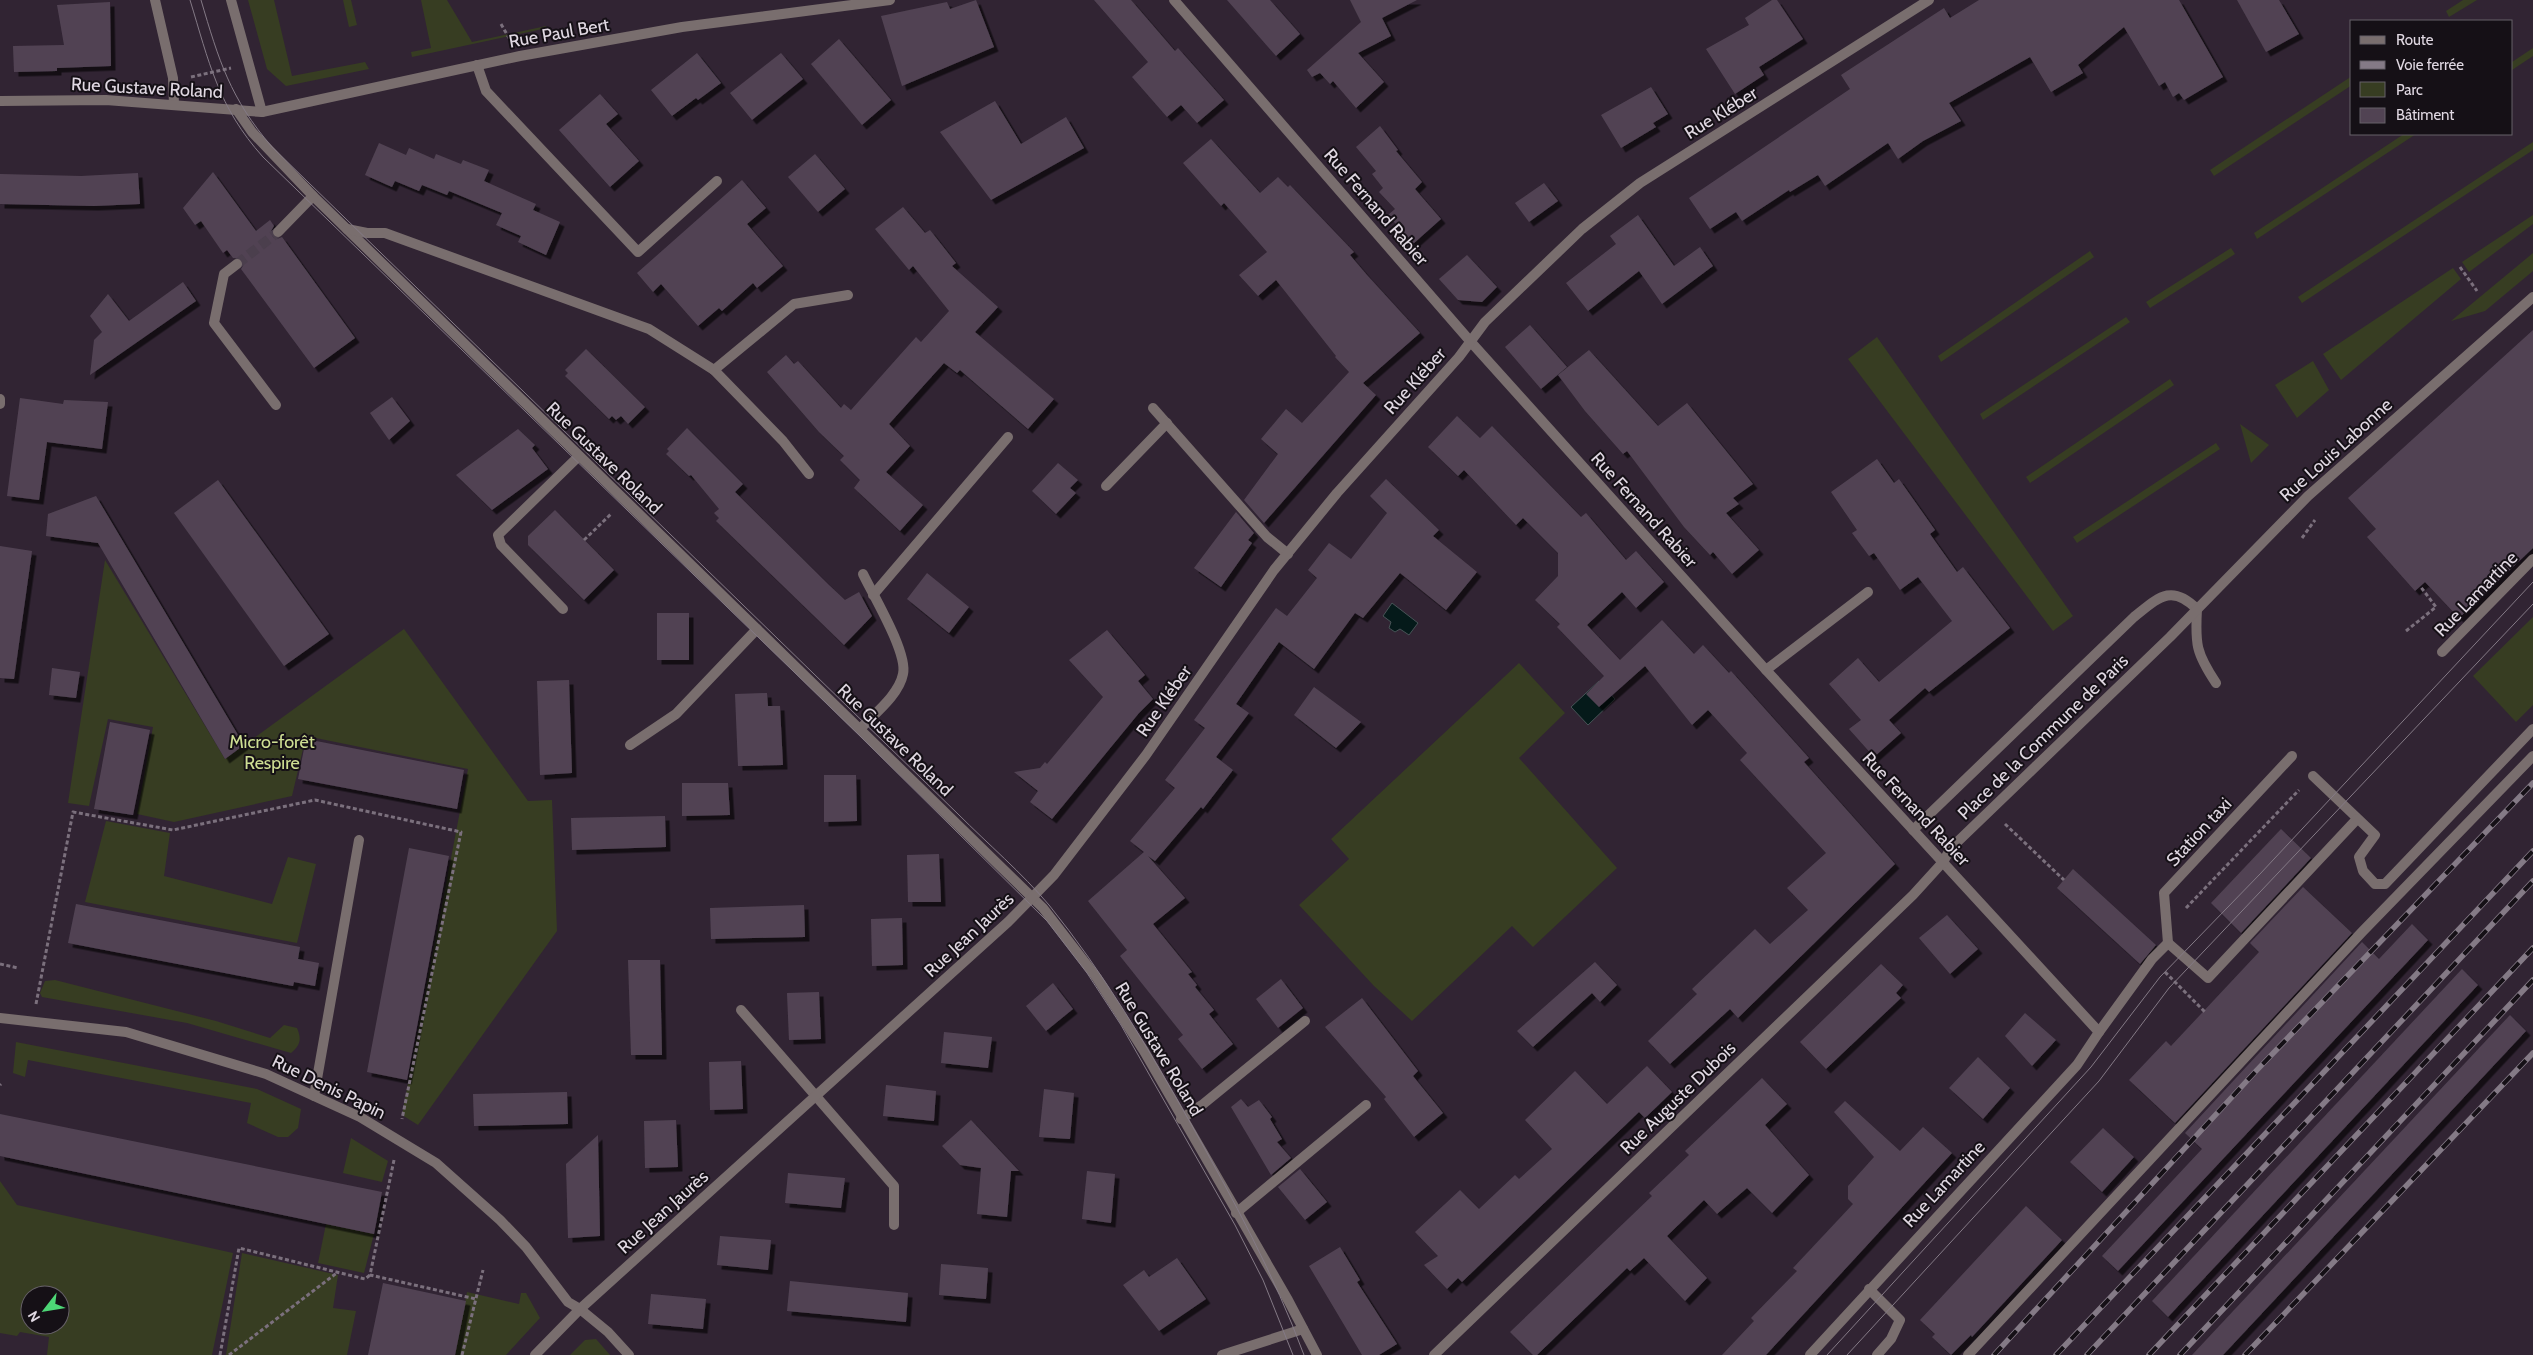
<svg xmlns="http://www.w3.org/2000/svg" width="2533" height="1355" font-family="Cabin,sans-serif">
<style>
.green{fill:#373d22;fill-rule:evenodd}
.water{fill:#051a1a;stroke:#475356}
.building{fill:#514353;filter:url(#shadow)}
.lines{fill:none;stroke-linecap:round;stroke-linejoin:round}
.minor-tunnel{stroke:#4b3f4d;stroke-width:10;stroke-dasharray:10 5;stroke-linecap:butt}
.path{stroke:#7b707d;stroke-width:3;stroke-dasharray:4 2.5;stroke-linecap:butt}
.service{stroke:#796e6e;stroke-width:10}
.pedestrian{stroke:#796e6e;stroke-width:10}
.minor{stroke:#796e6e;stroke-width:10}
.tram{stroke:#847a86;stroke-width:1}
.rail-casing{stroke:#847a86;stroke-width:5.5}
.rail{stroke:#151016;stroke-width:4;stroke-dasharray:11;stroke-linecap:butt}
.labels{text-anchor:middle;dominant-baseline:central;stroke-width:4;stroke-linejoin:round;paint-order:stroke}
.street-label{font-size:18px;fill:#e0d8e2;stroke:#151016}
.park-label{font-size:18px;fill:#cede93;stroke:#151016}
</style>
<defs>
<filter id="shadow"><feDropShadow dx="4.5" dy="4.5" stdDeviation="0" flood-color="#0009"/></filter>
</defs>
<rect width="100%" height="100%" fill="#312433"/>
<g class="green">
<polygon points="248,0 274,0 292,76 365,62 369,69 286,86 267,69"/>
<polygon points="343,0 351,0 357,25 349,27"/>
<polygon points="421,0 447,0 472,42 546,26 547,28 412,57 411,52 431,48"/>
<polygon points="2463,0 2477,0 2449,17 2446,11"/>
<polygon points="2533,48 2533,56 2512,70 2512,62"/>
<polygon points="2352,76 2352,85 2214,176 2210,170"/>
<polygon points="2404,134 2416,134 2257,239 2254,233"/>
<polygon points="2533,142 2533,150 2302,303 2298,297"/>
<polygon points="2533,215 2533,224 2469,272 2462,262"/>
<polygon points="2231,248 2235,254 2150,308 2146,302"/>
<polygon points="2090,251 2094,257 1941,362 1938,356"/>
<polygon points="2533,253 2533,271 2485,311 2451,321"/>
<polygon points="2453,268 2461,279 2341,380 2323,354"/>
<polygon points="2126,317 2130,322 1983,420 1980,414"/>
<polygon points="1877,337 2073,616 2053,631 1848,359"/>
<polygon points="2313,361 2329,390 2297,418 2275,385"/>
<polygon points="2170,379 2174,385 2030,483 2026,477"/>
<polygon points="2240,424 2269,445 2251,463"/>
<polygon points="2216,443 2220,449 2077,543 2073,537"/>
<polygon points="105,560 225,759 404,629 528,801 552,800 557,931 418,1125 402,1115 468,769 306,736 292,796 174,822 137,814 153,727 108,719 89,806 68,803"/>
<polygon points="2533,617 2533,705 2516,722 2473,676"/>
<polygon points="1519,663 1565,713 1519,758 1617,868 1533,947 1512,926 1412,1021 1374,986 1299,905 1349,859 1331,839"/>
<polygon points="106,821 170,833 164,876 272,904 288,857 316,864 297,943 85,902"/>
<path d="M55 980 216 1021 270 1038 284 1025 297 1028C302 1040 300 1045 291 1053L187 1023 42 997 40 993 45 981Z"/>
<polygon points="16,1042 257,1089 301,1109 298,1128 288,1137 278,1137 247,1123 251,1103 28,1060 25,1077 13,1073"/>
<polygon points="351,1138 388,1161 382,1182 343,1173"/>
<path d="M0 1181 17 1205 233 1253 212 1355H47L49 1337 20 1332 17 1336 0 1333ZM30 1295H60V1325H30Z"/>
<polygon points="326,1224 374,1234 364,1273 318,1263"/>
<polygon points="242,1253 338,1275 333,1308 356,1311 347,1355 226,1355"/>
<polygon points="467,1292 519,1304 521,1293 526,1293 540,1318 506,1355 455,1355"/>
<polygon points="596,1339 610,1355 570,1355 585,1340"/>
</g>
<g class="water">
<polygon points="1392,603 1418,623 1409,635 1400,629 1395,632 1389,628 1391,622 1383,616"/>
<polygon points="1599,681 1615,699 1588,725 1571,707"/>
</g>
<g class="building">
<polygon points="976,0 994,47 902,86 881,16 947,2 950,9"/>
<polygon points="1094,0 1131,0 1175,51 1178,48 1224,100 1197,123 1181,105 1167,117 1132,77 1148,62"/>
<polygon points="1227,0 1270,0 1300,34 1276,56"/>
<polygon points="1350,0 1417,0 1382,18 1391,36 1358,53 1384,82 1356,108 1333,81 1330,84 1320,73 1312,77 1307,70 1361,22"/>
<polygon points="1772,0 1777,0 1803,39 1759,67 1764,75 1735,94 1706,49 1749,25 1745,18"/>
<polygon points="1979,0 2179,0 2223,77 2184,100 2179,93 2173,97 2165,82 2159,86 2124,27 2078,65 2083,73 2051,92 2030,57 1949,103 1961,121 1923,141 1898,159 1888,143 1825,186 1818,175 1790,192 1789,190 1742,221 1736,212 1710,229 1689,198 1850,89 1841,75 1944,8 1950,18"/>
<polygon points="2237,0 2279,0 2299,34 2266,52"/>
<polygon points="110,2 111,66 57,68 57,71 14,72 13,46 64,45 57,5"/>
<polygon points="839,39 891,100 862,125 811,64"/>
<polygon points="697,53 721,83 698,100 696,98 672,116 651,90"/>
<polygon points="781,53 803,79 752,120 730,93"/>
<polygon points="1651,87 1668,114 1653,123 1656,127 1621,148 1601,115"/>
<polygon points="600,94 618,114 606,124 639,161 610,187 559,130"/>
<polygon points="995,101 1021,144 1066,117 1084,148 991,200 940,132"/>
<polygon points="1380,126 1398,150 1396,151 1422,182 1415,189 1441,219 1413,244 1388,215 1395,209 1379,192 1383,188 1372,174 1376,171 1356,147"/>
<polygon points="1211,139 1260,193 1278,177 1288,187 1290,185 1354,252 1350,255 1367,275 1420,333 1363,383 1376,395 1264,523 1244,500 1278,454 1261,439 1286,409 1302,423 1349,372 1335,357 1336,356 1276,280 1258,296 1239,275 1267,252 1224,203 1221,206 1183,163"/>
<polygon points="379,143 406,155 409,148 434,159 436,154 461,164 463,160 489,170 484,181 536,204 533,210 560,222 546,255 518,242 521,236 496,225 502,213 449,191 447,195 422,185 419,191 395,181 392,187 365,175"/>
<polygon points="815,154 845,189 818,212 788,177"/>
<polygon points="213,172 256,231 270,220 274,226 271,231 273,237 277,239 282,237 355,338 314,368 241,269 244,264 242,259 233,258 227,250 223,253 201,221 195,225 183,208"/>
<polygon points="138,173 140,204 94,206 0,204 0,174 81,176"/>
<polygon points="742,180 766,208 747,224 783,266 757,288 753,283 722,311 719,308 698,326 661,284 653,292 637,273"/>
<polygon points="1544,183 1558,201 1529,222 1515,203"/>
<polygon points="903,207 925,233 930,230 956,263 952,266 998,307 975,332 1054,399 1028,429 960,370 957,373 944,363 889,424 910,446 886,472 923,505 900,531 854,488 860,480 840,460 844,456 819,432 767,372 786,355 794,364 798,361 841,408 844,404 851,410 916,337 921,342 949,311 913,266 909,270 875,229"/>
<polygon points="1638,215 1674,266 1700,247 1713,266 1662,304 1639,271 1588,311 1566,283 1616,244 1610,236"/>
<polygon points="1467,255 1497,287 1482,302 1458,300 1439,279"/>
<polygon points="183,282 196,301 90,375 94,340 102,332 90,316 108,294 129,321"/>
<polygon points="1530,325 1567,367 1541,389 1505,347"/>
<polygon points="2533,330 2533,548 2459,618 2425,582 2415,591 2367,537 2376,529 2348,498"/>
<polygon points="586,349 645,407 628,424 621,416 616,420 612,416 609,419 565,376 568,373 565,370"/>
<polygon points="1589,350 1658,426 1687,403 1753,484 1733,498 1739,504 1726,513 1759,550 1732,574 1713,552 1710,555 1684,527 1627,451 1623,454 1585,411 1558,375"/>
<polygon points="392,397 410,421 389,440 370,413"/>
<polygon points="20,398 63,404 64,400 108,402 102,449 47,442 39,500 7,496"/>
<polygon points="1457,416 1480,438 1492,426 1581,517 1586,513 1626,560 1636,551 1664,582 1636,608 1622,592 1587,625 1620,660 1662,620 1694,654 1703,645 1729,673 1731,671 1809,758 1804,762 1895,864 1738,1018 1730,1009 1670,1064 1648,1041 1697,994 1692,989 1755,929 1770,944 1808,910 1787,888 1826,853 1740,760 1747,753 1708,710 1692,725 1645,666 1599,707 1586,694 1608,672 1604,676 1557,627 1560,624 1535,600 1558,576 1558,553 1523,518 1516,525 1464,470 1458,476 1428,447"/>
<polygon points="687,428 743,484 735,492 829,585 845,600 859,592 872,616 844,645 716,521 719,518 714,513 719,509 691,475 689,476 666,454 669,451 667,449"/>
<polygon points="518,429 535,445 532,448 548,469 492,510 456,475"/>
<polygon points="1877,459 1894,483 1899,479 1935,530 1930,534 1957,572 1963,567 2010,628 1929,692 1925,688 1889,720 1901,733 1874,757 1849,729 1861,720 1829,684 1858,658 1879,682 1952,621 1918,577 1900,590 1874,553 1869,556 1852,533 1857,530 1831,492"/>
<polygon points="1058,463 1078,480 1070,488 1076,493 1056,514 1032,491"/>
<polygon points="1386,479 1439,530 1433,536 1477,572 1446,610 1400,573 1363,618 1355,613 1314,669 1279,642 1236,704 1249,713 1216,757 1233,770 1203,809 1201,807 1155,861 1148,856 1185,898 1153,924 1192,972 1188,974 1197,985 1195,987 1214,1010 1209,1014 1233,1044 1202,1069 1178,1039 1183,1035 1120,956 1127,950 1088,901 1144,852 1130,841 1175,788 1165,780 1205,728 1194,720 1276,608 1287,616 1317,578 1308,570 1329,543 1351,559 1387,513 1370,496"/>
<polygon points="218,480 329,634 284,666 174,513"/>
<polygon points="96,496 244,745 225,759 98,543 46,536 48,514"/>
<polygon points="555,510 614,570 584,600 528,545 528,536"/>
<polygon points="1236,512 1254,533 1248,540 1252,543 1221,587 1194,568"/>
<polygon points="0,546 32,551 14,679 0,678"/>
<polygon points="927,573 969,607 949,633 907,599"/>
<rect x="657" y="613" width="32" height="47"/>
<polygon points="1107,630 1145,675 1138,681 1153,699 1139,713 1052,819 1030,802 1038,791 1014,772 1040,768 1045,762 1047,764 1103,697 1069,660"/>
<polygon points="52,668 80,672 76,698 49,695"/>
<polygon points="569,680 572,773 540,775 537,681"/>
<polygon points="1314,687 1361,722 1336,748 1294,715"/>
<polygon points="767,693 768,706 780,706 783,765 738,766 735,694"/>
<polygon points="110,722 150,730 133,815 94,809"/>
<polygon points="306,739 464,770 457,809 298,779"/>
<polygon points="824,775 856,775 857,821 824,822"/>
<polygon points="682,783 728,783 730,815 682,816"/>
<polygon points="665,816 666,847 572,850 571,818"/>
<polygon points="2281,829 2311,858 2241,933 2211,903"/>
<polygon points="409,848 449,856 407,1080 367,1072"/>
<polygon points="939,854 941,902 908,902 907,855"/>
<polygon points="2073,869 2156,945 2140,964 2057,888"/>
<polygon points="2303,887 2352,933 2175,1123 2129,1080 2166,1041 2171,1046 2259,952 2250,943"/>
<polygon points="76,904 300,947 298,959 319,963 315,986 294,982 293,986 68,943"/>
<polygon points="804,905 805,937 711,939 710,908"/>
<polygon points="1947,915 1978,949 1950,974 1919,938"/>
<polygon points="902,918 903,965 872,966 871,919"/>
<polygon points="2412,924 2428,940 2118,1271 2102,1256 2202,1149 2185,1133 2362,942 2379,959"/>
<polygon points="628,960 660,960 662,1055 631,1055"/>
<polygon points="1595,962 1617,985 1600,1002 1592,993 1533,1047 1517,1031"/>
<polygon points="1881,964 1903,985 1896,993 1901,998 1826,1069 1800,1042"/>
<polygon points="2462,969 2478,985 2168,1317 2152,1301"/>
<polygon points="1281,979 1303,1008 1278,1028 1256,999"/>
<polygon points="1053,983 1073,1009 1046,1031 1026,1006"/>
<polygon points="819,992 821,1039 789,1040 787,993"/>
<polygon points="1362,998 1418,1071 1413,1076 1443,1113 1414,1137 1384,1099 1386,1097 1325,1027"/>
<polygon points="2025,1013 2056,1040 2032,1066 2005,1036"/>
<polygon points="2510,1015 2526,1031 2223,1355 2192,1355"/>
<polygon points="944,1032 992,1037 988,1068 941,1063"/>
<polygon points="1978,1057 2010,1088 1983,1119 1949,1088"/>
<polygon points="741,1061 743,1109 710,1110 709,1062"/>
<polygon points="1647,1066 1672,1092 1645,1118 1639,1112 1462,1282 1458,1278 1447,1289 1424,1265 1438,1256 1415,1232 1460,1190 1479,1209 1515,1175 1519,1179 1552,1149 1525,1120 1575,1071 1607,1104"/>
<polygon points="1762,1078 1787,1104 1765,1125 1809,1175 1772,1213 1747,1188 1717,1214 1704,1200 1667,1236 1707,1278 1685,1301 1644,1258 1630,1271 1627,1268 1537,1355 1533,1355 1510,1332 1652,1196 1649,1193 1689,1155 1685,1151"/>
<polygon points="886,1085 936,1091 934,1121 883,1116"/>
<polygon points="1044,1089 1074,1093 1070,1139 1039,1137"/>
<polygon points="567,1092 568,1124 474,1126 473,1094"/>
<polygon points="1241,1099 1248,1107 1259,1100 1272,1117 1270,1119 1282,1139 1277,1142 1291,1158 1271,1175 1231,1107"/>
<polygon points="1845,1101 1900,1151 1923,1127 1952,1153 1766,1355 1722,1355 1754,1321 1751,1318 1797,1271 1793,1268 1853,1204 1848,1199 1848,1186 1874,1157 1834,1112"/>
<polygon points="0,1114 382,1192 374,1234 0,1156"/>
<polygon points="676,1120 678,1167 645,1168 644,1121"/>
<polygon points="971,1120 1019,1171 1011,1171 1007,1217 977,1214 981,1168 960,1165 942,1146"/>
<polygon points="2103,1128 2134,1157 2102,1192 2070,1162"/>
<polygon points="598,1135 600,1236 568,1238 566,1164"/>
<polygon points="1300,1169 1327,1202 1305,1220 1278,1187"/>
<polygon points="1087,1171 1115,1174 1111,1223 1082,1219"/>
<polygon points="788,1173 845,1178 841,1208 785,1203"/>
<polygon points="2026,1206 2062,1240 1972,1337 1971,1335 1951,1355 1932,1337 1935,1334 1920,1320"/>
<polygon points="720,1236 771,1240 768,1270 717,1265"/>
<polygon points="1340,1247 1360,1280 1357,1282 1397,1344 1379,1355 1362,1355 1309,1266"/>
<polygon points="1177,1258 1206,1299 1159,1331 1123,1285 1144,1270 1149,1277"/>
<polygon points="941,1264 988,1268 986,1299 939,1295"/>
<polygon points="790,1281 908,1293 906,1322 787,1311"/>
<polygon points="383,1283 466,1301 455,1355 368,1355"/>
<polygon points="651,1294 706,1299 703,1329 648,1324"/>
</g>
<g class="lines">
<polyline class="minor-tunnel" points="237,264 278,232"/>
<g class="path">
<polyline points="501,24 509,38"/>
<polyline points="191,77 231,68"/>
<polyline points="2460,267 2477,291"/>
<polyline points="2302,538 2315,520"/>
<polyline points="584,540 611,514"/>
<polyline points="2406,631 2436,607 2420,586"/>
<polyline points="2005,824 2064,880"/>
<polyline points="2186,908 2299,790"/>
<polyline points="0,964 18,968"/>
<polyline points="2165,972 2206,1013"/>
<polyline points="36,1004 73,812 173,830 315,800 461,832 402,1119"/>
<polyline points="0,1085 1,1084"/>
<polyline points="394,1160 370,1275 476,1299"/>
<polyline points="220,1355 239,1248 365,1279 370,1275"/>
<polyline points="229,1355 338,1272"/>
<polyline points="462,1355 483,1270"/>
</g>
<g class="service">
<polyline points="155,0 173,78 174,105"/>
<polyline points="231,0 262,112"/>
<polyline points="477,65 486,91 638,252 717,181"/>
<polyline points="1153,408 1267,537 1288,554"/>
<polyline points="1106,486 1167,423"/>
<polyline points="873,595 1008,437"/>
<polyline points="563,609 501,545 498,535 579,456"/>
<polyline points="1766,670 1868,592"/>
<path d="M860 729C874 714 899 695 903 674 908 653 873 595 863 574"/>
<polyline points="630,745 676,714 757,629"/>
<polyline points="2313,776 2375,835 2359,857 2363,871 2375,884 2385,884 2533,729"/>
<path d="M1913 830 2134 617C2158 598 2171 583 2197 609 2195 644 2196 653 2216 683"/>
<polyline points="2168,943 2208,978 2357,819"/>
<polyline points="2168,943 2164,893 2292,756"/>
<polyline points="2099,1032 2152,959 2168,943"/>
<polyline points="314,1096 359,840"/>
<polyline points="1181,1119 1202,1105 1305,1021"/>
<polyline points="1236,1213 1366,1105"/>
<polyline points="1869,1289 1900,1320 1891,1339 1877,1355"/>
<polyline points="580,1309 608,1332 629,1355"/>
<polyline points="1222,1355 1303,1329"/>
<polyline points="1968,1355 2362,932 2533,756"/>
</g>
<polyline class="pedestrian" points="2442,652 2533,559"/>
<g class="minor">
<polyline points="1174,0 1470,341 1766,670 2099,1032 2077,1065 1810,1355"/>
<polyline points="0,101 106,100 262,112 520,56 682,27 890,0"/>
<polyline points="236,109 252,132 313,196 1043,908 1097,978 1144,1051 1288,1300 1317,1355"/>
<polyline points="347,229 367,233 385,233 649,329 714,370"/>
<polyline points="278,232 313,196"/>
<polyline points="237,264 224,274 214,323 276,405"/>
<polyline points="0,399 0,404"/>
<polyline points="809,474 783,441 714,370 794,304 848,295"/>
<polyline points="741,1010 894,1186 894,1225"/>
<polyline points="0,1018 126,1032 266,1074 360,1117 436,1163 500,1220 526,1247 568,1302 580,1309"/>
<polyline points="535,1355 580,1309 1008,922 1054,875 1146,755 1274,570 1337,493 1459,357 1485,322 1582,229 1640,183 1929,0"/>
<polyline points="1434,1355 1913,895 1943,862 1951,848 2170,637 2308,496 2533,297"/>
</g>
<g class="tram">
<path d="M190 0C209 62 218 107 263 157L859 735 1047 921 1087 973 1121 1025 1235 1225 1263 1280 1293 1355"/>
<path d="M201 0C219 61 230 98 272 147L958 814C988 844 1022 873 1049 905 1104 973 1148 1048 1191 1124 1233 1199 1274 1274 1304 1355"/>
<polyline points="1827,1355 2091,1067 2160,977 2260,874 2533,582"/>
<polyline points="1847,1355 2099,1081 2169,988 2533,604"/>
</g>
<defs>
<g id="rail">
<polyline points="1994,1355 2256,1071 2533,783"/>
<polyline points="2056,1355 2533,851"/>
<polyline points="2087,1355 2533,881"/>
<polyline points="2149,1355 2533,948"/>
<polyline points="2180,1355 2533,980"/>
<polyline points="2245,1355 2533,1053"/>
</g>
</defs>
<use href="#rail" class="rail-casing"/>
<use href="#rail" class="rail"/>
</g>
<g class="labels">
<g class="street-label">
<text transform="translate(559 33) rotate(-10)">Rue Paul Bert</text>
<text transform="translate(147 88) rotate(3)">Rue Gustave Roland</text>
<text transform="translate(1721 113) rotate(-32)">Rue Kléber</text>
<text transform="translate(1376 207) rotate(49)">Rue Fernand Rabier</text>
<text transform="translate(1415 381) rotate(-48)">Rue Kléber</text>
<text transform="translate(2336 450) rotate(-42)">Rue Louis Labonne</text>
<text transform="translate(604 458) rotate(44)">Rue Gustave Roland</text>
<text transform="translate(1644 510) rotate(48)">Rue Fernand Rabier</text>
<text transform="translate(2476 594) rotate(-46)">Rue Lamartine</text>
<text transform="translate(1164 701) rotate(-55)">Rue Kléber</text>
<text transform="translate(2043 737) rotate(-44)">Place de la Commune de Paris</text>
<text transform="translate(895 740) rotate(44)">Rue Gustave Roland</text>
<text transform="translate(1916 809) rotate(47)">Rue Fernand Rabier</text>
<text transform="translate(2199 832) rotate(-47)">Station taxi</text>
<text transform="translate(969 935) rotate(-43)">Rue Jean Jaurès</text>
<text transform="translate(1159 1049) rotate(59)">Rue Gustave Roland</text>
<text transform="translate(329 1087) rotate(26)">Rue Denis Papin</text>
<text transform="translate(1678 1098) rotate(-44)">Rue Auguste Dubois</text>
<text transform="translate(1944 1184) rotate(-47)">Rue Lamartine</text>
<text transform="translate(663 1212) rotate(-42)">Rue Jean Jaurès</text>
</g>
<g class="park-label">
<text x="272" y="742">Micro-forêt<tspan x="272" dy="21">Respire</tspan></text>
</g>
</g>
<rect x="2350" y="20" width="162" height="115" fill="#151016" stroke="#666068"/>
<rect x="2360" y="36" width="25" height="8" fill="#796e6e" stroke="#666068"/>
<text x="2396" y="45" font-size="15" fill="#e0d8e2">Route</text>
<rect x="2360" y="61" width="25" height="8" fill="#847a86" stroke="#666068"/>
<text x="2396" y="70" font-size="15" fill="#e0d8e2">Voie ferrée</text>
<rect x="2360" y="82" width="25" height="15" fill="#373d22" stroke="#666068"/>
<text x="2396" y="95" font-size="15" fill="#e0d8e2">Parc</text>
<rect x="2360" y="108" width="25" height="15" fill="#514353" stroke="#666068"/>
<text x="2396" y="120" font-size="15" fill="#e0d8e2">Bâtiment</text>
<g transform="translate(45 1310) rotate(239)"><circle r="24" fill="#151016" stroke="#666068"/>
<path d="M0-4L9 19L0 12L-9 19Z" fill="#4dd676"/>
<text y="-8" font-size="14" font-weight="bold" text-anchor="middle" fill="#e0d8e2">N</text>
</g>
</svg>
